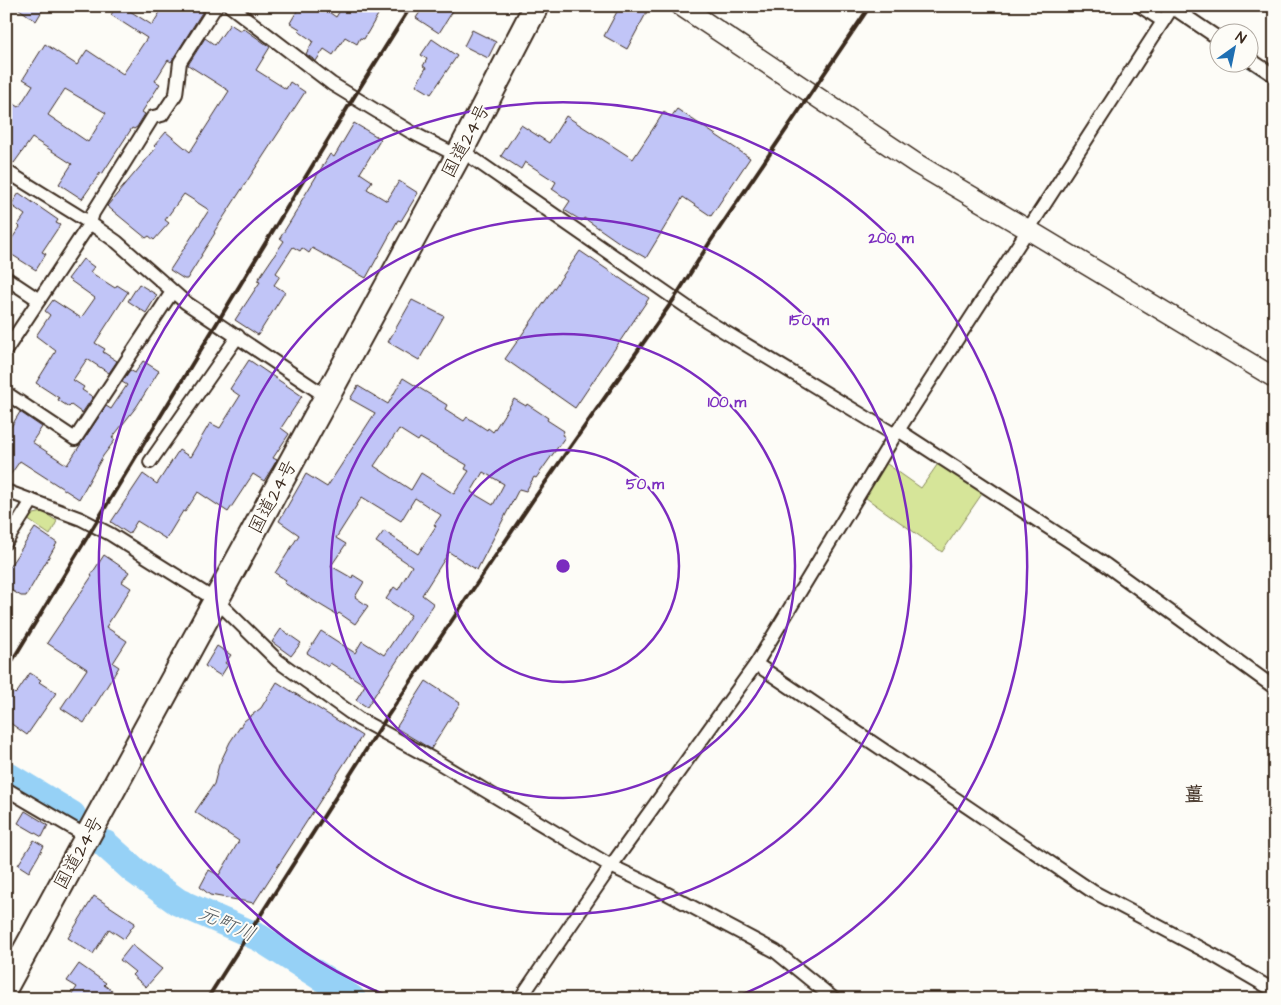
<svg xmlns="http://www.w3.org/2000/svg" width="1281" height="1005" font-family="'Architects Daughter','Klee One',sans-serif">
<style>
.green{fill:#d6e599;stroke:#88885c}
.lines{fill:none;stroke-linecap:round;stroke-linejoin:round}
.stream{stroke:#728ea0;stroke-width:4.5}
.river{stroke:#96d1f6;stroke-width:28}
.building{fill:#c1c5f7;stroke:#3b2a1e;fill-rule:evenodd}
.street-casing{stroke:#3b2a1e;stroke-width:16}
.secondary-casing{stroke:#3b2a1e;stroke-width:22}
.highway-casing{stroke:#3b2a1e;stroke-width:28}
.street{stroke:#fdfcf7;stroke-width:12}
.secondary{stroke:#fdfcf7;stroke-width:19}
.highway{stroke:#fdfcf7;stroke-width:24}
.rail{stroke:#3b2a1e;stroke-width:4}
.ring{fill:none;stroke:#7b2cbf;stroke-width:2.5}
.labels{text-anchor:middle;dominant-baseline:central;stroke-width:4;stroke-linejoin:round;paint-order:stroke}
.street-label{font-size:19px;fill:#3b2a1e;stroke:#fdfcf7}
.neighbourhood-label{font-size:20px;font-weight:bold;fill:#3b2a1e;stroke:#fdfcf7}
.water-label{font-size:20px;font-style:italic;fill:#565c5f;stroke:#fdfcf7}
.centre{fill:#7b2cbf;stroke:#fdfcf7;stroke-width:2.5}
.ring-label{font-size:15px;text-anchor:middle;font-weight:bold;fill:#7b2cbf;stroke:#fdfcf7;stroke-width:4;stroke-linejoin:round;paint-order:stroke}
</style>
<rect width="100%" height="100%" fill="#fdfcf7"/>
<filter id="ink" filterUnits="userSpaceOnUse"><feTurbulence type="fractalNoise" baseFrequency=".02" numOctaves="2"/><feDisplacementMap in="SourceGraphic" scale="10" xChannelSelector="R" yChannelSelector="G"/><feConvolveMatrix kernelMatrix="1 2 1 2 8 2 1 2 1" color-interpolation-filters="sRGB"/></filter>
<g filter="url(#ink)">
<g class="green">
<polygon points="942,458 986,488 942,552 859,493 880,459 921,488"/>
<polygon points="43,512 57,521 50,535 27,519 34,514"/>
</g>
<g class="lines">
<g class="stream">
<polyline points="1211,41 1218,46"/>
<polyline points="1243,62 1275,83"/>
</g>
<g class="river">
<polyline points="6,775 72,815"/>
<polyline points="105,844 135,871 178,902 260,938 332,984 352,999"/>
</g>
</g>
<g class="building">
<polygon points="15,6 45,6 36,21"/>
<path d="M116 6H122L152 25 164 6H206L171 62 168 60 155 81 160 84 142 112 145 114 137 127 134 129 132 128 102 174 100 173 82 199 59 184 72 164 32 138 14 163 6 158V99L19 107 33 85 23 79 45 44 77 65 87 50 123 74 147 38 111 15ZM65 89 106 113 88 142 48 115Z"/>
<polygon points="300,6 320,6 336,17 343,6 383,6 364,39 360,38 357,44 345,37 333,55 324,49 316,61 306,54 313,41 298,31 300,29 290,23"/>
<polygon points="424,6 456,6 439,33 416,18"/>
<polygon points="620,6 650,6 627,49 604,36"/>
<polygon points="230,24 241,31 243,28 270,47 256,70 286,89 290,82 305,92 249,178 214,232 215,233 201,255 202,255 187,279 184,279 170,270 209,210 184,194 165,220 169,223 154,240 149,236 146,238 107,206 156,148 154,146 166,132 190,152 229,91 188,65 205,38 215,45"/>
<polygon points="472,30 496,42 488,58 464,46"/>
<polygon points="432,39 457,56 431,94 416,85 426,68 423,66 427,59 421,55"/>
<polygon points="677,109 750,158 711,216 683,197 646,258 620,243 584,218 582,221 564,210 570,201 552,189 556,182 525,162 521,169 501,156 521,125 549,143 566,116 633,159 664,112 671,117"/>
<polygon points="354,123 381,139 360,173 372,181 367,189 387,201 399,181 418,193 401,221 398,220 366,278 312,248 309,253 302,248 300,251 293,247 276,273 280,276 274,285 285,292 258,335 235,320 260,282 257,281 284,241 280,238 301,204 300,203 330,154 334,157"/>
<polygon points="19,193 58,220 56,223 60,225 42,252 46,254 36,270 6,251 6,247 20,227 18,225 25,215 11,205"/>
<polygon points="580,251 649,298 575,408 505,359"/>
<polygon points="83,259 94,267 90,272 115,288 117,285 128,292 95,343 105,349 103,352 117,361 109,373 87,359 73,380 84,387 82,390 93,397 82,413 71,405 69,407 58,400 59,398 36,383 56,351 36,336 50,315 45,311 53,300 81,318 95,298 68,279"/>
<polygon points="139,284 157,295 146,313 128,301"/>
<polygon points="412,300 444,316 419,360 388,342"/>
<polygon points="249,360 302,396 281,428 289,434 273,458 277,460 264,481 253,474 228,512 198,492 185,512 183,511 166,539 137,521 129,534 111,522 143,474 157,484 179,450 190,457 210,423 220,428 240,396 230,389"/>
<polygon points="143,361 159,371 137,406 112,438 115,440 103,456 79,499 20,461 6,481 6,435 20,412 42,427 32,442 67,465 106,406 111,409 127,385 122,382 130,370 135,373"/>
<path d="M403 378 447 405 445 409 464 421 467 417 487 430 488 428 493 432 514 399 526 406 527 404 548 418 547 420 564 431 562 435 565 437 536 478 534 477 526 491 519 489 477 570 449 552 422 595 434 604 367 707 356 700 365 685 330 663 328 667 307 653 321 631 355 653 362 641 384 655 411 615 386 599 394 587 398 590 412 566 376 542 384 531 418 554 436 526 434 525 441 515 415 498 401 521 362 497 336 538 346 544 331 566 352 578 353 575 364 582 355 597 368 606 355 624 339 613 337 615 284 583 286 580 275 573 299 535 279 521 306 474 327 487 375 413 350 399 358 386 388 404ZM399 429 418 441 420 438 467 465 465 469 469 471 454 494 421 473 411 490 374 466ZM483 472 504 484 493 505 471 492Z"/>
<polygon points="35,528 57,543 26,596 21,596 6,587 6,572"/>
<polygon points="104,555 129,572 122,582 131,588 106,627 127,641 113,663 119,667 84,723 61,708 87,669 47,643 92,576 91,575"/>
<polygon points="281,629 301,643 291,656 272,642"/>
<polygon points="217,646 231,655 225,663 228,665 221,676 205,666"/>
<polygon points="30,673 41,680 39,682 56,693 27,735 6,720 6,701 13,692 15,694 18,691"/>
<polygon points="426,681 460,703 431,749 396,728"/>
<polygon points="277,682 362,736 254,903 210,895 200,887 209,870 219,875 239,841 195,812 214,784 219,765 230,742 244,721 261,708"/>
<polygon points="25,811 48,825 42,837 18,823"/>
<polygon points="34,840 44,846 29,872 18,865"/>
<polygon points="94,896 135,923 124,939 109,929 93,954 68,938"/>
<polygon points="132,945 162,969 146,987 132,975 135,972 120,960"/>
<polygon points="79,964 106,983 104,985 124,999 69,999 77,987 67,981"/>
</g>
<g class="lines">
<defs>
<g id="street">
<polyline points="230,6 332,84 411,132 458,156"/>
<polyline points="1140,6 1163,21"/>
<polyline points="1172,7 1218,38"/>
<polyline points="1248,58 1275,76"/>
<polyline points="461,150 707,321 895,435"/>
<polyline points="6,171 90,223 117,242 185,302 327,397"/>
<polyline points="6,278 39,300"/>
<polyline points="6,350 90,223 93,213 153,117 162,115 176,94 180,62 216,6"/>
<polyline points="6,393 75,439 172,292"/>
<polyline points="898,430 1106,565 1275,688"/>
<polyline points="150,462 238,336"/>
<polyline points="6,491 81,519 110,534 217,601 278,661 359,719 431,758 611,866 649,884 775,951 834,999"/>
<polyline points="6,542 32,501"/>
<polyline points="756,664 1092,891 1213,955 1275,991"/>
<polyline points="6,789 88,837"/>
<polyline points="520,999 611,866 756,664 895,435 1173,6"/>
</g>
<polyline id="secondary" points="681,6 917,164 1027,229 1275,378"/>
<polyline id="highway" points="6,986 458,156 536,6"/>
</defs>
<use href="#street" class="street-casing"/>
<use href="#secondary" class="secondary-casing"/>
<use href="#highway" class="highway-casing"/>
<use href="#street" class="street"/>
<use href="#secondary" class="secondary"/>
<use href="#highway" class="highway"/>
<g class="rail">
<polyline points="6,671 354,97 411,6"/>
<polyline points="207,999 387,717 533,500 674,299 710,242 870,6"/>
</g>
</g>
</g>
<g class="ring">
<circle cx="563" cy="566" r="116"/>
<circle cx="563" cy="566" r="232"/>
<circle cx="563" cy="566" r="348"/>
<path d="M393 998A464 464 0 1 1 733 998"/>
</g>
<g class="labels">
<g class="street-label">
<text transform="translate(466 141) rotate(-62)">国道24号</text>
<text transform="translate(273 497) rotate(-62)">国道24号</text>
<text transform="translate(79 853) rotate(-61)">国道24号</text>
</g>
<g class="neighbourhood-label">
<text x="1194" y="795">薑</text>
</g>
<g class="water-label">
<text transform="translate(227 924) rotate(24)">元町川</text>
</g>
</g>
<circle cx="563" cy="566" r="8" class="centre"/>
<g class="ring-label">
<text x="891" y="243">200 m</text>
<text x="809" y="325">150 m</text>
<text x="727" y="407">100 m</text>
<text x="645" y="489">50 m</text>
</g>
<rect width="1281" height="1005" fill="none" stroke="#fdfcf7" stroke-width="25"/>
<rect x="12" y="12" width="1256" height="980" fill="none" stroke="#3b2a1e" stroke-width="2" filter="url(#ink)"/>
<g transform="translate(1234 48) rotate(33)"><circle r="24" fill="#fdfcf7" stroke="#afa8a0"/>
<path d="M0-4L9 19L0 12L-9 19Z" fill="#1f6fb2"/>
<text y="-8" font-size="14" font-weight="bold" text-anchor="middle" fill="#3b2a1e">N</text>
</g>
</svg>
